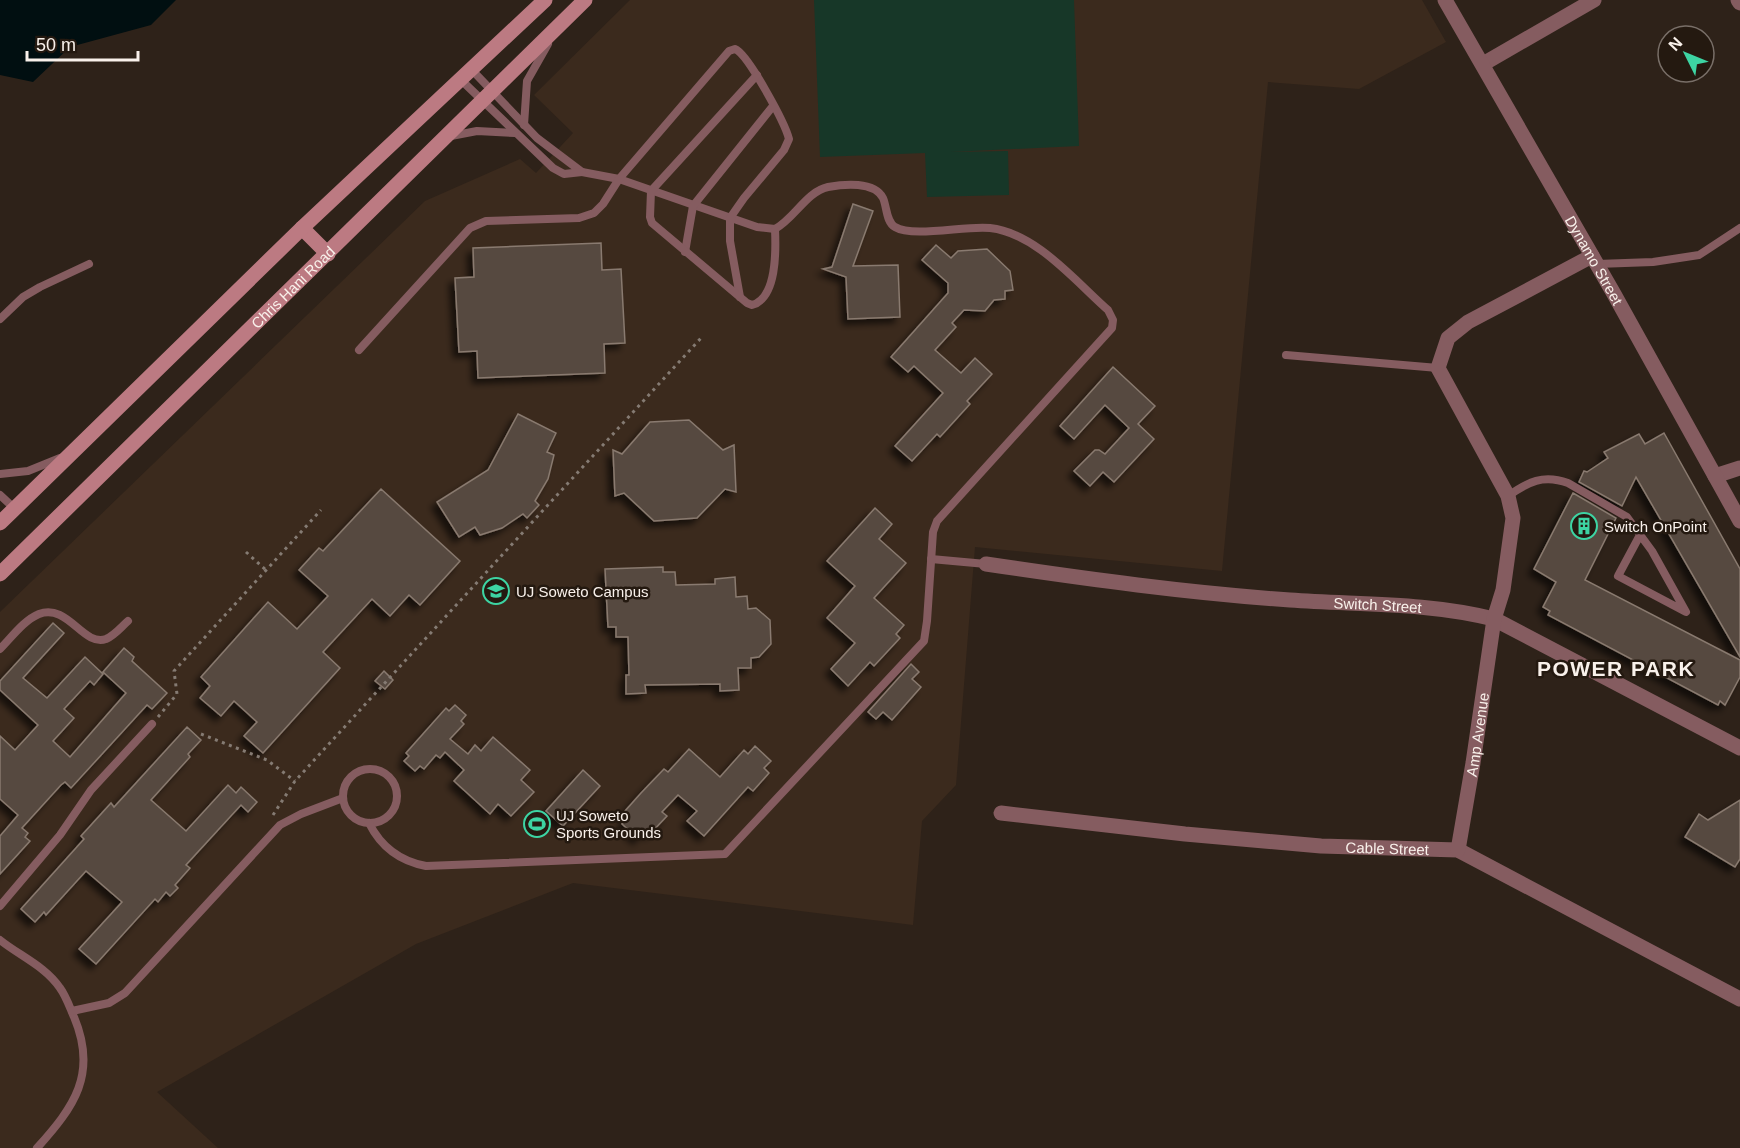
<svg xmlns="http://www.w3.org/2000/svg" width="1740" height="1148" font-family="Helvetica,sans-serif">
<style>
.built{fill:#3b2a1d}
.green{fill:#173728}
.water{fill:#010f11}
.building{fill:#574a40;stroke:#897a6f;stroke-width:1.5;filter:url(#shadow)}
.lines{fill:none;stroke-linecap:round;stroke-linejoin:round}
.path{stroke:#857b73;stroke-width:3;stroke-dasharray:3 4.5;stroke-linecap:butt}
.service{stroke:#855c60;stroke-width:8}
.minor{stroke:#855c60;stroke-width:15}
.tertiary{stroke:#855c60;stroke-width:15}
.secondary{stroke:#bc7a82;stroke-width:15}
.labels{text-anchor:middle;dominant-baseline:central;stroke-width:5;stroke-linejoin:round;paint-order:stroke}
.street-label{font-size:15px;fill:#f9f1eb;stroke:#241910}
.poi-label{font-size:15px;fill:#f9f1eb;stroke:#241910;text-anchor:start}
.district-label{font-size:21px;font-weight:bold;letter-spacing:1.5px;fill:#f9f1eb;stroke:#241910}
</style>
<defs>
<filter id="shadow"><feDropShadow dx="-5.5" dy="5.5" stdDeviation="3" flood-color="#0009"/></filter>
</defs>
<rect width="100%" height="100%" fill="#2e2219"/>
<polygon class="built" points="630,0 1422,0 1446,42 1359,89 1268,82 1222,571 975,547 956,785 922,821 913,925 573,883 416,944 157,1092 218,1148 0,1148 0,612 425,201 520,159 536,173 573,133 534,95"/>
<polygon class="green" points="814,0 1074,0 1079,146 950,152 1008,151 1009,195 927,197 925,153 820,157"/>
<polygon class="water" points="0,0 176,0 151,25 70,47 33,82 0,75"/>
<g class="building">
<polygon points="853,204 873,211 853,266 898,265 900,317 848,319 846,277 823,269 832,267"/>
<polygon points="601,243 602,270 621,269 625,343 604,344 605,373 478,378 477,351 459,352 455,278 474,277 473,248"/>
<polygon points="936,245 951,258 958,251 987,249 1010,271 1013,290 1005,291 1005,299 994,300 985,311 964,310 952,323 956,327 935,350 961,373 975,358 992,374 967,401 970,404 940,437 937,434 912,461 895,446 943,393 914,366 908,372 891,357 948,293 948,283 922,260"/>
<polygon points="1113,367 1155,406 1138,424 1154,439 1114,482 1103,472 1090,486 1074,471 1095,450 1099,450 1105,454 1129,428 1105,405 1074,439 1060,426"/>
<polygon points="518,414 556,433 547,452 554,455 548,479 535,501 539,505 527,518 523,514 502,528 480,535 475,527 459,537 437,502 488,470"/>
<polygon points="689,420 723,450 734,445 736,492 725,489 697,518 654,521 624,493 615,496 613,450 622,454 650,422"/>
<polygon points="1664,433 1740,569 1740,657 1636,477 1622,506 1579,482 1584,471 1587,472 1608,458 1604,452 1639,434 1645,444"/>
<polygon points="381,489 460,561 420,605 409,595 390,616 372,599 323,652 340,668 263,753 244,736 257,722 234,701 221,716 200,698 210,686 201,677 268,602 297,629 328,596 299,570 319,548 323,551"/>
<polygon points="1573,493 1616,518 1585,580 1740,660 1740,677 1725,705 1720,701 1718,705 1548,615 1550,611 1543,607 1556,582 1534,569"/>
<polygon points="875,508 892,524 879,539 906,563 874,598 904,625 896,634 900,638 874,666 870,662 848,686 831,669 855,643 827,618 855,586 827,561"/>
<polygon points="663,567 663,572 675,572 676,585 715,584 715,579 735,577 736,597 747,596 748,609 756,608 770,620 771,644 759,657 751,658 751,668 738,668 739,690 720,691 720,684 645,685 646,693 626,694 626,675 629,675 628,637 616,637 616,627 608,627 605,569"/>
<polygon points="53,623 64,633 23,678 47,698 85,657 103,674 94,685 90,681 64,709 74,718 53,741 70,757 126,693 103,672 124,648 134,657 132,661 167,693 152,709 147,705 71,788 65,782 61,785 22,828 28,833 25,837 30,841 0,874 0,836 18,815 0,799 0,736 15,750 38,725 0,690 0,681"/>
<polygon points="911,664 919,672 912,679 921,687 892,720 883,712 876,719 868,712"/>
<polygon points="384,671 393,680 385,689 375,681"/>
<polygon points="455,705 466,715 461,721 464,724 450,739 468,754 475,745 481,751 493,737 530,770 521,780 534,792 511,816 498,804 490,814 454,781 464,770 445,752 440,758 436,755 424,769 420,766 415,771 404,761 409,756 406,753 446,708 449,711"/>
<polygon points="187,727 201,740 188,754 190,757 151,800 186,831 228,785 236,793 241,787 257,802 248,812 241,805 186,865 190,868 175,885 178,888 170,896 166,892 158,902 155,899 96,964 79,949 122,902 86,871 46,915 44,912 35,922 21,909 84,839 81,836 111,803 114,807"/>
<polygon points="755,746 771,761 764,768 769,773 753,791 748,787 704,836 687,821 697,811 678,795 662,812 667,816 650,834 646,830 638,839 622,824 629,815 625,811 641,793 664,769 668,772 689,749 720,777 744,750 748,754"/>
<polygon points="583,770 600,786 563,826 546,811"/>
<polygon points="1740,800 1740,859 1735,867 1685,837 1699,814 1708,820"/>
</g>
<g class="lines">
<g class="path">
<polyline points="246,552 266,570"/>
<polyline points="158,717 177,694 174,671 321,510"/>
<polyline points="201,734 267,760 295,781"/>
<polyline points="273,815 295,781 701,338"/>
</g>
<g class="service">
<polyline points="471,69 537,138 582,172 619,179 757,227 775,229"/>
<polyline points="460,79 553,168 564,174 582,172"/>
<polyline points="524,125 527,81 548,44"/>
<polyline points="451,136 477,131 515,133"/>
<polyline points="685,252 693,206 773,106"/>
<polyline points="1597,264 1653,262 1699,255 1740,228"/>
<polyline points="0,319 23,297 40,287 89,264"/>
<path d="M359 350 470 228 486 221 579 218 594 213 603 204 619 179 729 51 735 49C748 54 785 123 789 139L784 150 744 198 730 218V241L740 297"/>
<polyline points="1286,355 1438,368"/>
<polyline points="0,474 28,471 60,458"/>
<polyline points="0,495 15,509"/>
<path d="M1508 496C1528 482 1543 474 1568 483L1627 517 1652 551 1686 612 1618 576 1640 535"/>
<polyline points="931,559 986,564"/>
<path d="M0 649C11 638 24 620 39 614 68 603 83 647 106 639 115 635 121 627 128 621"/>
<circle cx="370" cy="796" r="27"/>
<path d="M369 823C381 847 399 861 426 866L725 854 924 641 927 621 933 532 937 521 1112 328 1113 320 1108 310C1075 281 1036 233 990 228 967 225 913 238 895 227 886 222 887 207 883 198 874 181 844 184 828 187 806 192 795 218 775 229 776 251 777 298 752 305L747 303 652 223 650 217 651 191 757 75"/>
<polyline points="0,906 60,835 91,790 152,724"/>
<path d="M0 940C20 956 45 966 60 988 66 996 70 1008 74 1017 98 1074 74 1107 37 1148"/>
<polyline points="72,1011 109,1003 125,993 280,825 301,814 343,798"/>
</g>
<g class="minor">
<polyline points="1738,0 1740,3"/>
<polyline points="1483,64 1594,0"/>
<polyline points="1715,476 1740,468"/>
<path id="s1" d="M986 564C1087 579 1188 593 1290 600 1358 605 1427 602 1494 619L1740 748"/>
<path id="s2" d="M1001 813 1185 834 1321 846 1458 850 1740 999"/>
<path id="s3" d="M1458 850 1473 763 1494 619 1503 590 1513 518 1508 496 1438 368 1448 338 1468 322 1592 256"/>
</g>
<path class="tertiary" id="s4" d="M1445 0 1614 294 1740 521"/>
<g class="secondary">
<polyline points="302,228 328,254"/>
<polyline points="0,523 302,228 545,0"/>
<path id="s5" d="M0 574 585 0"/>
</g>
</g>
<defs>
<symbol id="building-ring" viewBox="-11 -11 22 22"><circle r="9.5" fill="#241910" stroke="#3dd4a3" stroke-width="1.5"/><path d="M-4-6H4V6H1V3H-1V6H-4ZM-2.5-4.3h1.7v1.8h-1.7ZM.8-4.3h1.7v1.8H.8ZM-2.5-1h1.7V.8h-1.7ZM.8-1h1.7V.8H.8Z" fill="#3dd4a3"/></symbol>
<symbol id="university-ring" viewBox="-11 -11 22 22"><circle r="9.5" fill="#241910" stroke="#3dd4a3" stroke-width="1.5"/><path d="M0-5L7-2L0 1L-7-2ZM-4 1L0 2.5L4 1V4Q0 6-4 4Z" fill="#3dd4a3"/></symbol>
<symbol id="stadium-ring" viewBox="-11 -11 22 22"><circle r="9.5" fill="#241910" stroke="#3dd4a3" stroke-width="1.5"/><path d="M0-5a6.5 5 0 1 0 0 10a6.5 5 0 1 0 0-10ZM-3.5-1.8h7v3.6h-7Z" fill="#3dd4a3"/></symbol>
</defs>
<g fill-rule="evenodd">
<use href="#building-ring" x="1569" y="511" width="30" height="30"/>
<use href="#university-ring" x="481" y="576" width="30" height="30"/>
<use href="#stadium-ring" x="522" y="809" width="30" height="30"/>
</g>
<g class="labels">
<g class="street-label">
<text stroke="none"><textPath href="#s4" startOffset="300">Dynamo Street</textPath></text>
<text stroke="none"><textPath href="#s5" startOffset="410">Chris Hani Road</textPath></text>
<text stroke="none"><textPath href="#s1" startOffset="394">Switch Street</textPath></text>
<text stroke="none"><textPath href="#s3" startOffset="117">Amp Avenue</textPath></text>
<text stroke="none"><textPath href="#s2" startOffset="388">Cable Street</textPath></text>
</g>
<g class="poi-label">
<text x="1604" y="526">Switch OnPoint</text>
<text x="516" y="591">UJ Soweto Campus</text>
<text x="556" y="815">UJ Soweto<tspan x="556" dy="17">Sports Grounds</tspan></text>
</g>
<g class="district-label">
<text x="1616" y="668">POWER PARK</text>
</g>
</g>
<g transform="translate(1686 54) rotate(313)"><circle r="28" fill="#241910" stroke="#796f68" stroke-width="1.5"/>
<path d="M0-4.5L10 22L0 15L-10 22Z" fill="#3dd4a3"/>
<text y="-9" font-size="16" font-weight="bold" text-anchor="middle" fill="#f9f1eb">N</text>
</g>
<path d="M27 51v9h111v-9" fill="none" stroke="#f9f1eb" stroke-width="3"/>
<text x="36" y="51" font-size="18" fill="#f9f1eb" stroke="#241910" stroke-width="4.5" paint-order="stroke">50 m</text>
</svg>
